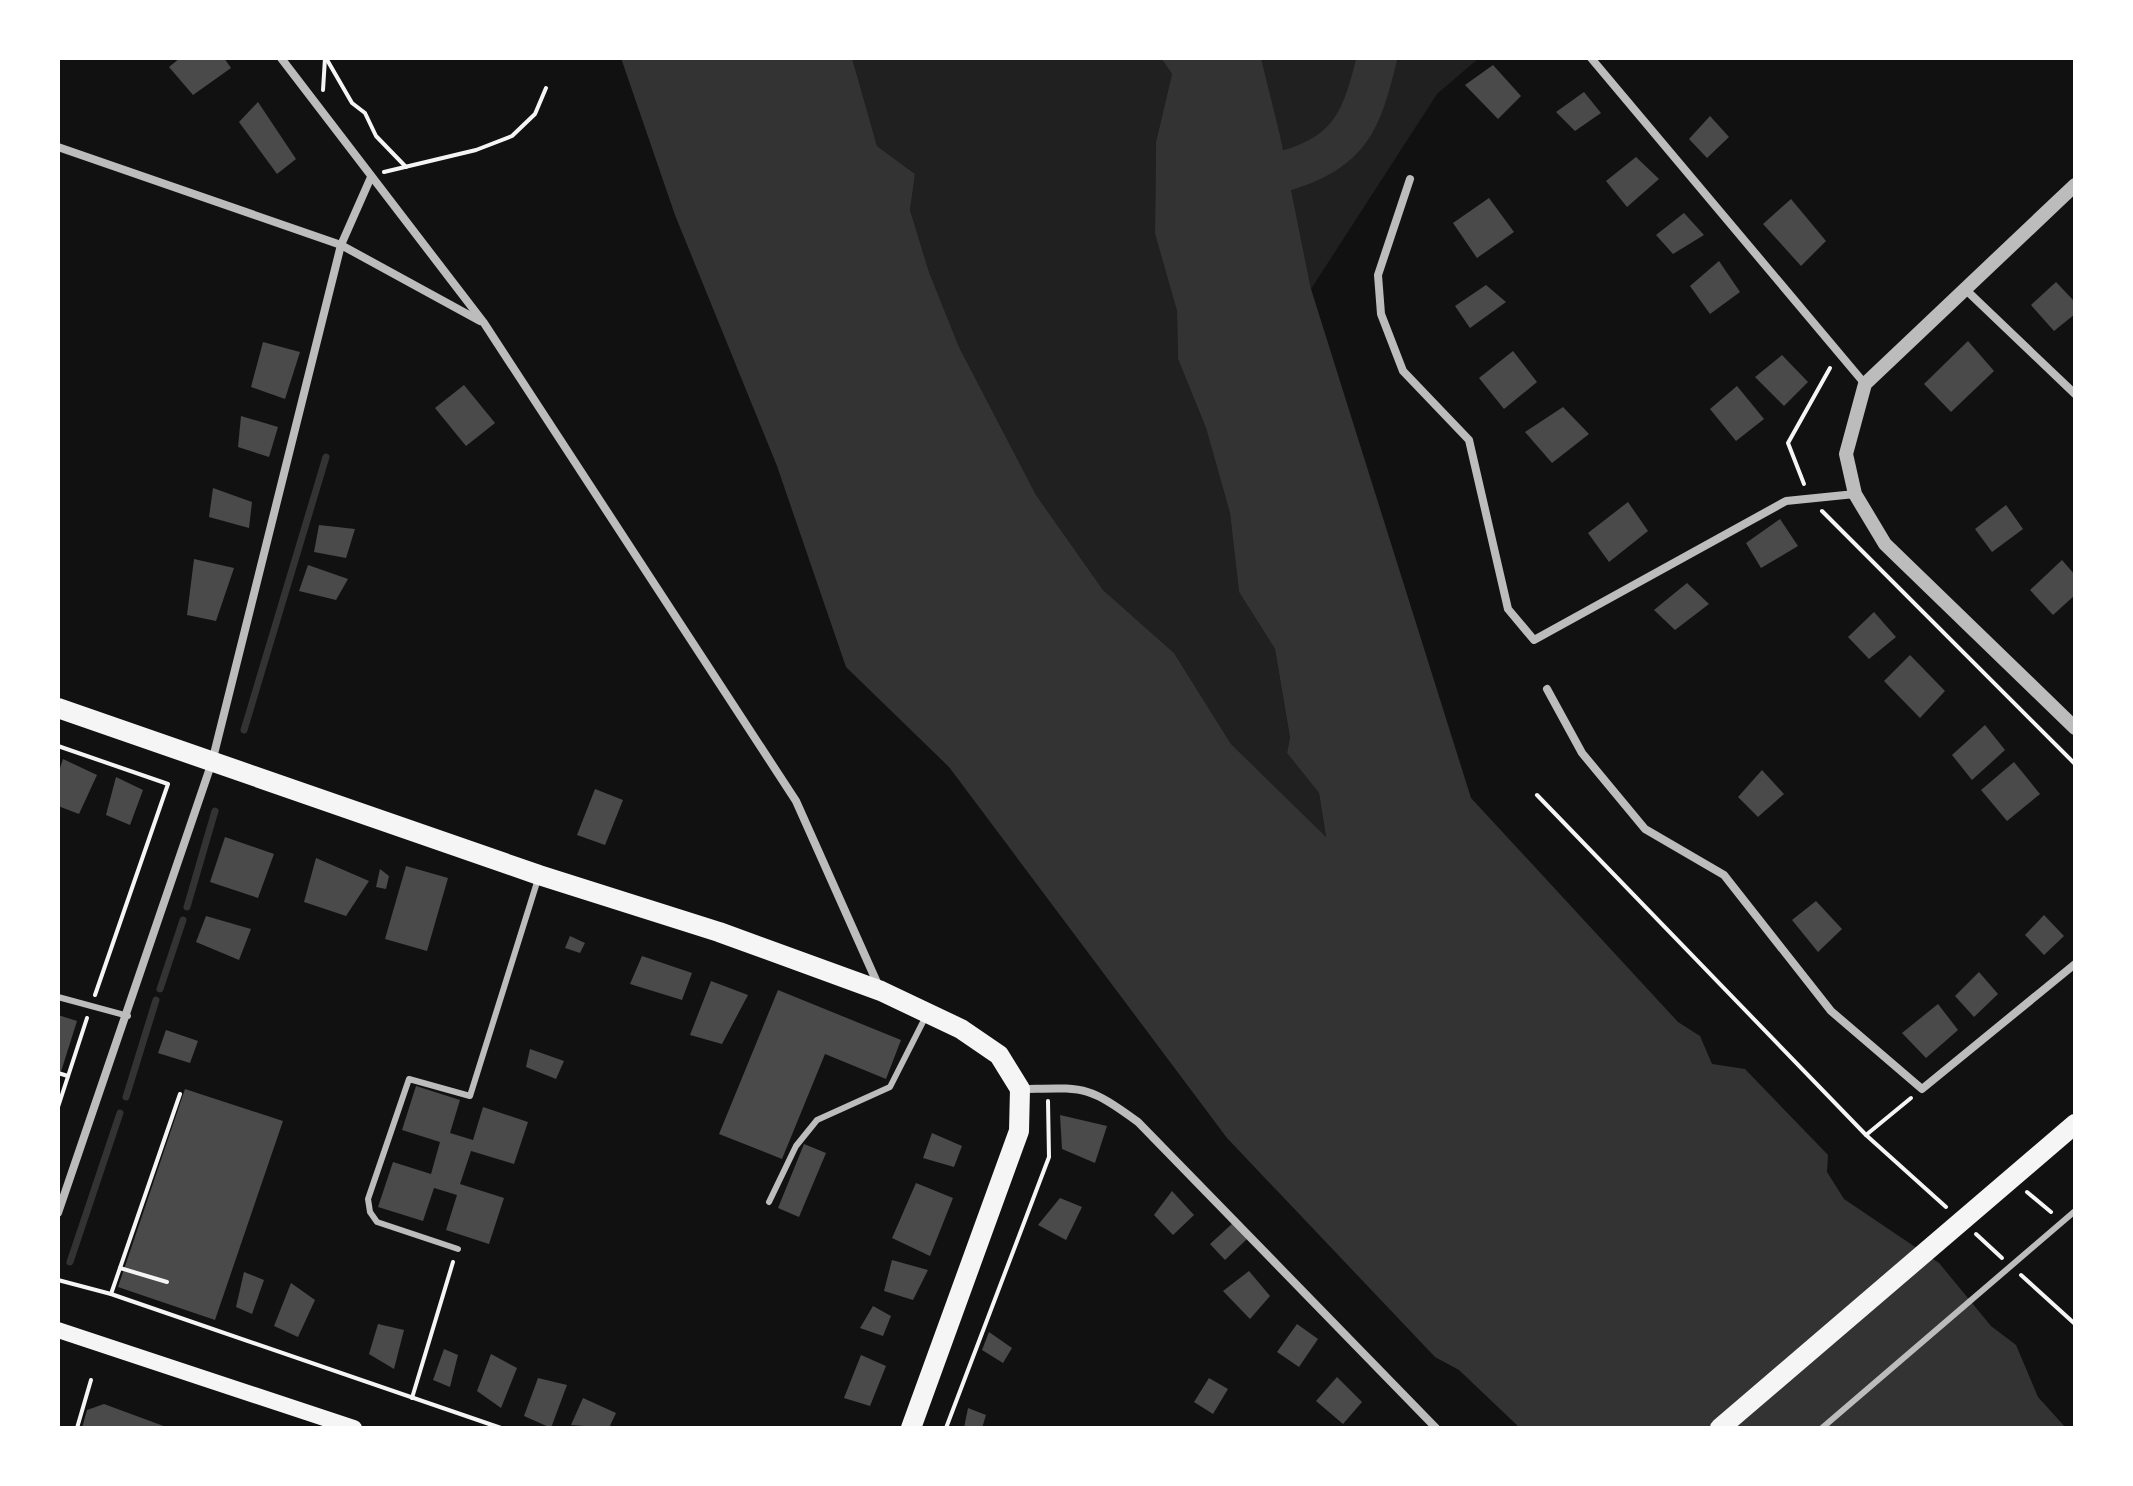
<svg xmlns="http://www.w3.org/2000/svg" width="2133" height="1486" font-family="Arial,sans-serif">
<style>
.green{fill:#202020}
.water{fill:#333}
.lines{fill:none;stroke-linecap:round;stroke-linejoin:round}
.stream{stroke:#333;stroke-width:7}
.river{stroke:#333;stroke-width:40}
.building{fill:#4a4a4a}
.path{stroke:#f5f5f5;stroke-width:4}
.service{stroke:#bcbcbc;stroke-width:6}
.minor{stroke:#bcbcbc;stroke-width:8}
.tertiary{stroke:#bcbcbc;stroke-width:14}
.secondary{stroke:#f5f5f5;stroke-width:16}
.primary{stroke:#f5f5f5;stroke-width:20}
</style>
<rect width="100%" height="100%" fill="#111"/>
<g class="green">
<polygon points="852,58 1161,58 1172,74 1156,142 1155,234 1177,311 1178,359 1206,428 1230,513 1239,592 1275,649 1290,739 1287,753 1319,793 1326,838 1231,744 1174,653 1103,590 1036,495 959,347 929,272 910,210 915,174 877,146"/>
<polygon points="1261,58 1479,58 1437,94 1311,289 1280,135"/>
</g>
<polygon class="water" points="621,58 852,58 877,146 915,174 910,210 929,272 959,347 1036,495 1103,590 1174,653 1231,744 1326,837 1319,793 1287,753 1290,738 1275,649 1239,592 1230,513 1206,428 1178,359 1177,311 1155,234 1156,142 1172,74 1161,58 1261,58 1280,135 1311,289 1471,798 1678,1022 1700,1036 1712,1064 1745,1069 1828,1155 1827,1172 1844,1199 1939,1263 1991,1326 2016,1345 2038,1397 2066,1428 1520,1428 1459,1370 1435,1357 1227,1138 949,767 846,667 777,466 675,215"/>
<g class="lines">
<g class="stream">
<polyline points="244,730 326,457"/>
<polyline points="187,907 215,811"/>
<polyline points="160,989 183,920"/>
<polyline points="126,1097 156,1000"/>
<polyline points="70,1262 120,1113"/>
</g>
<path class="river" d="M1288 170C1351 151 1362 119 1377 58"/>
</g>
<g class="building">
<polygon points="180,58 224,58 231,68 193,95 169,67"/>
<polygon points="1493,65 1521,96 1498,119 1465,85"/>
<polygon points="1584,92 1601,113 1575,131 1556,112"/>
<polygon points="258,102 296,159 277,174 239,122"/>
<polygon points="1710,116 1729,137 1707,158 1689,139"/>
<polygon points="1636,157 1659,179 1627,207 1606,181"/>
<polygon points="1489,198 1514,232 1477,258 1453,223"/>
<polygon points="1791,199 1826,241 1801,266 1763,224"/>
<polygon points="1684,213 1704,235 1673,254 1656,235"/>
<polygon points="1719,261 1740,292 1710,314 1690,286"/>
<polygon points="2056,282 2075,302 2075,314 2054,331 2031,305"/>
<polygon points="1486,285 1506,302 1470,328 1455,306"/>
<polygon points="1968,341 1994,371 1951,412 1924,384"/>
<polygon points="263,342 300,352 285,399 251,387"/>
<polygon points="1513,351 1537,382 1504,409 1479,378"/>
<polygon points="1782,355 1808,382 1784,406 1755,377"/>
<polygon points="464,385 495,423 466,446 435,408"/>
<polygon points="1737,386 1764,419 1736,441 1710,409"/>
<polygon points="1563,407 1589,434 1552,463 1525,432"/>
<polygon points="241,416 278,427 269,457 238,447"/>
<polygon points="213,488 252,502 249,528 209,517"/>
<polygon points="1628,502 1648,531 1609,562 1588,533"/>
<polygon points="2006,505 2023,529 1992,552 1975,529"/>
<polygon points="1780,519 1798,546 1761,568 1746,543"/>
<polygon points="319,525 355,529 346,558 314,552"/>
<polygon points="194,559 234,568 216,621 187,615"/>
<polygon points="2062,560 2075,575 2075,595 2053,615 2030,590"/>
<polygon points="308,565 348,579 336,600 299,591"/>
<polygon points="1687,583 1709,604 1675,630 1654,610"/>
<polygon points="1874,612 1896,637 1869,659 1848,637"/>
<polygon points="1910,655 1945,691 1920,718 1884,681"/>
<polygon points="1985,725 2005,750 1972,780 1952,755"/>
<polygon points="63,759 97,775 79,814 58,806 58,774"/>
<polygon points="2014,762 2040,794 2007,821 1981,790"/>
<polygon points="1762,770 1784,794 1758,817 1738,797"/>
<polygon points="116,777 143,790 130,825 106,815"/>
<polygon points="595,789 623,800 605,845 577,835"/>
<polygon points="225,837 274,854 258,898 210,882"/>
<polygon points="316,858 369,881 346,916 304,902"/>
<polygon points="406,866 448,878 427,951 385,939"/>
<polygon points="380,869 389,876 386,889 376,887"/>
<polygon points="1816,901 1842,929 1818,952 1792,920"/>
<polygon points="2044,915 2064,936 2044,955 2025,935"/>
<polygon points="206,916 251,929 239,960 196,942"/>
<polygon points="570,936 585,943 580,953 565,948"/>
<polygon points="642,956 692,973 682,1000 630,984"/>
<polygon points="1979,972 1998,994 1974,1017 1955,996"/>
<polygon points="711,981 748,995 722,1044 690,1035"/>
<polygon points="778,990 901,1040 886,1079 825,1054 782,1159 719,1134"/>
<polygon points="1938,1004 1958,1030 1926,1058 1902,1033"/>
<polygon points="58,1015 77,1021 59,1078 58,1078"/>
<polygon points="166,1030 198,1041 190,1063 158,1053"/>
<polygon points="530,1049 564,1061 556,1079 526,1067"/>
<polygon points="416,1086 460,1100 450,1133 473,1140 483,1107 528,1122 514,1164 471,1151 460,1184 504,1198 489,1244 446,1230 457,1195 434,1188 423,1221 378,1207 393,1162 431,1174 440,1142 402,1130"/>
<polygon points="185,1089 283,1121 215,1320 118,1287"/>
<polygon points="1060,1115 1107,1126 1095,1163 1062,1149"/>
<polygon points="932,1133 962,1146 954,1167 923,1158"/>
<polygon points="804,1144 826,1153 799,1217 778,1208"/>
<polygon points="916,1183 953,1198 930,1256 892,1238"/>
<polygon points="1172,1191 1194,1215 1173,1235 1154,1215"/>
<polygon points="1060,1198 1082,1207 1066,1240 1038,1225"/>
<polygon points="1233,1223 1247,1239 1225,1260 1210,1244"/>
<polygon points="892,1260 928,1270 913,1300 884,1291"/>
<polygon points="1249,1271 1270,1296 1250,1319 1223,1291"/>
<polygon points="244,1272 264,1280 252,1314 236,1307"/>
<polygon points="291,1283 315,1300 298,1337 274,1326"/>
<polygon points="873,1306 891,1316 883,1336 860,1328"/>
<polygon points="378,1324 404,1330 394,1369 369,1354"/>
<polygon points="1297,1324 1318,1339 1299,1367 1277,1352"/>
<polygon points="989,1332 1012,1348 1003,1363 982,1350"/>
<polygon points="444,1349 458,1355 450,1387 433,1380"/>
<polygon points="491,1354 517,1368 501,1408 477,1391"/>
<polygon points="861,1355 886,1366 870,1406 844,1398"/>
<polygon points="1337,1377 1362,1402 1343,1424 1316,1401"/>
<polygon points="538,1378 567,1385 551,1428 524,1416"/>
<polygon points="1209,1378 1228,1389 1213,1414 1194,1402"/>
<polygon points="583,1398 616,1413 609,1428 571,1425"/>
<polygon points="104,1404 169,1428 82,1428 87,1410"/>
<polygon points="968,1408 986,1415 982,1428 964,1428"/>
</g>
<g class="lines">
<g class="path">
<polyline points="326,58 352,103 365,113 376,136 406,167"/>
<polyline points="323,90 325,58"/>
<polyline points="384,172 476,150 512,136 535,114 546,88"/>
<polyline points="1804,484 1788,443 1830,368"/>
<polyline points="1822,511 2075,764"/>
<polyline points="58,746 168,784 95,995"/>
<polyline points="1537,795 1866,1135 1946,1207"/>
<polyline points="58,1073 68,1076"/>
<polyline points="58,1107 87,1018"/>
<polyline points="1866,1135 1911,1098"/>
<polyline points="2027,1192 2051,1212"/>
<polyline points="1976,1234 2002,1258"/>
<polyline points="120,1268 167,1282"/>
<polyline points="2021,1275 2075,1324"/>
<polyline points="58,1280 111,1294 501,1428"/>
<polyline points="111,1294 180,1094"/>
<polyline points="412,1398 453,1262"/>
<polyline points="77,1428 91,1380"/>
<polyline points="946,1428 1049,1157 1048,1101"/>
</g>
<g class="service">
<polyline points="58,997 128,1016"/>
<polyline points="769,1202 796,1146 817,1120 890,1087 926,1016"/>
<polyline points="458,1249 377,1222 370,1212 368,1199 409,1079 470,1096 538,879"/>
<polyline points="1822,1428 2075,1211"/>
</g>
<g class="minor">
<polyline points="281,58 484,323 796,801 879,987"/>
<polyline points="1591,58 1865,384"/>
<polyline points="58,147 341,245 480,321"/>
<polyline points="1410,179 1378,275 1381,314 1403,371 1469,440 1508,609 1534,640 1786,501 1855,494"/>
<polyline points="1965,289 2075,394"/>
<polyline points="1547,689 1582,753 1645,829 1724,875 1831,1011 1922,1089 2075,964"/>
<path d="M1021 1089C1084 1088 1086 1084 1138 1122L1436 1428"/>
<polyline points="58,1213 212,762 341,245 371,177"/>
</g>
<polyline class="tertiary" points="2075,185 1865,384 1846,454 1855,494 1885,544 2075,728"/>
<polyline class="secondary" points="58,1330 354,1428"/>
<g class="primary">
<polyline points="58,708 539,875 719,932 881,991 961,1029 999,1055 1020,1089 1019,1131 911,1428"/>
<polyline points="1720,1428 2075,1124"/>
</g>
</g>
<rect width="2133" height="1486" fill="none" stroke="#ffffff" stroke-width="120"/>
</svg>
